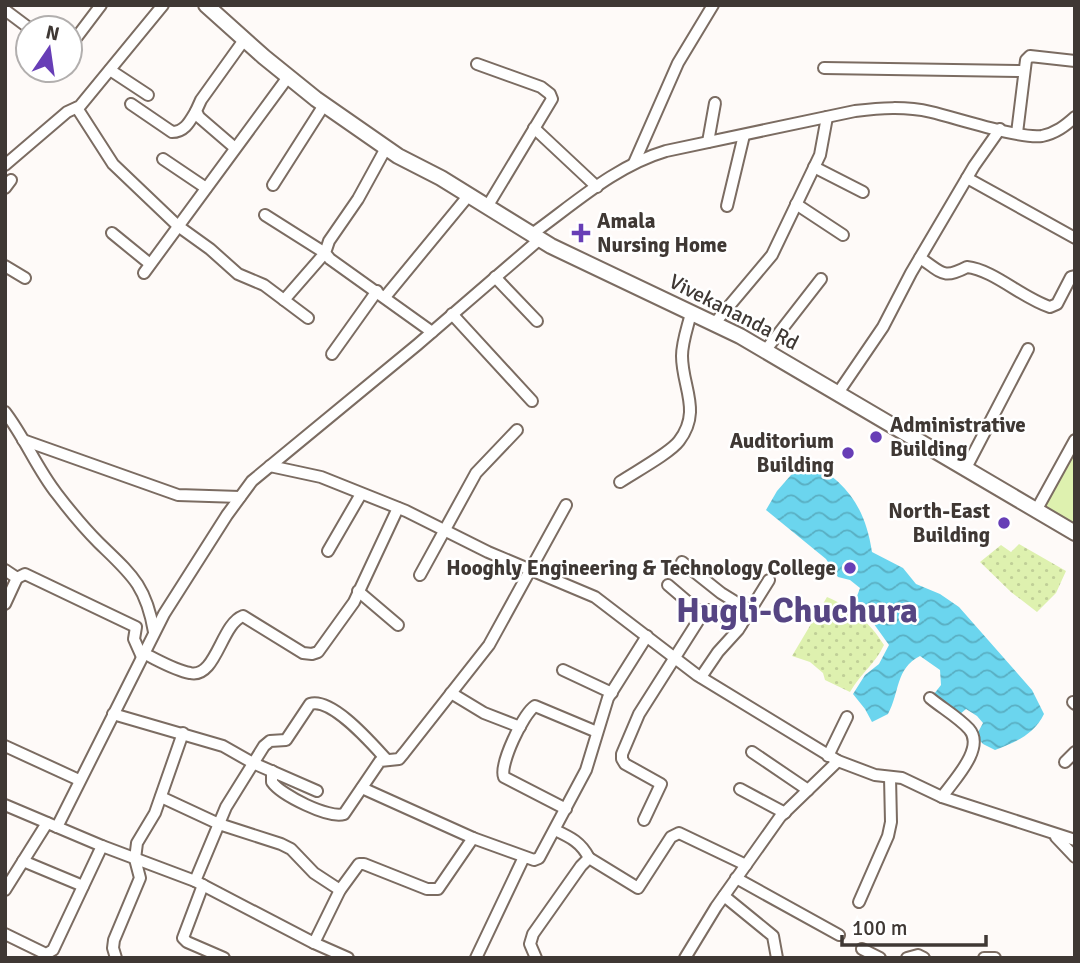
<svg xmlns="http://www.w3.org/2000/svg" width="1080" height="963" font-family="Signika,sans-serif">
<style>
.park{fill:url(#park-dots)}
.pitch{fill:#def1af}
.water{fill:url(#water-waves)}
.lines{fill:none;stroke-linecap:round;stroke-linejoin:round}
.minor-casing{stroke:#7b6c62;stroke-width:14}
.tertiary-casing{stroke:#7b6c62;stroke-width:18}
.minor{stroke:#fff;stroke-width:10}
.tertiary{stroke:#fff;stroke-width:14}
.poi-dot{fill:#673eb6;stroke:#fff;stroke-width:2.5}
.labels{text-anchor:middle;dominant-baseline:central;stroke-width:5;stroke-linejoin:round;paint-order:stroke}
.poi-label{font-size:21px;font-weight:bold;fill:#3f3834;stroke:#fff;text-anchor:end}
.street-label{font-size:21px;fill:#3f3834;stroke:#fff}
.town-label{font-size:35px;font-weight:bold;fill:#564583;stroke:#fff}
</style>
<defs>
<pattern id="park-dots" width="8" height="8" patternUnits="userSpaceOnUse" patternTransform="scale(1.75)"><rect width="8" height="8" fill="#def1af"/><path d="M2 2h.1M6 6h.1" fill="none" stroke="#c0cf97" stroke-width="1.8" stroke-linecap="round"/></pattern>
<pattern id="water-waves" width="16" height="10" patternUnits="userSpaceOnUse" patternTransform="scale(1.75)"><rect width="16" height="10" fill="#6bd5ee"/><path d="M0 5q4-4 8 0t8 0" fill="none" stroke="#59aec2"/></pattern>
</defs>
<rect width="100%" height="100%" fill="#fefaf8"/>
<g class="park">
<polygon points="1019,544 1066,571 1056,593 1037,612 1011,592 980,562 1001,545 1011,552"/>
<path d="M827 597C852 608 869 621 884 645 875 664 861 673 850 692L825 680 823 673 810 662 792 656Z"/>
</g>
<polygon class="pitch" points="1075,443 1075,525 1039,508"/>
<path class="water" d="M805 459C846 481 865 506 872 552L903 568 916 584 940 594 959 607 1032 690 1044 714C1034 735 1015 742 995 750L983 744 976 736 983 723 977 716 966 709 959 715 934 694 941 685 940 670 920 656C895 669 900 692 888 714L872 722 865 709 853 694 865 675 879 664 889 645 856 599 860 588 850 580 838 577 826 559 766 510 777 491Z"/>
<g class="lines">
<defs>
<g id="minor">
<polyline points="5,10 29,28"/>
<polyline points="70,46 101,5"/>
<polyline points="477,64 541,87 550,94 552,99 487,207"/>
<polyline points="824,68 1024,71"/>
<polyline points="110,70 148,95"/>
<path d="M131 104 172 132C185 132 190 121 196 111"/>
<polyline points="77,108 113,164 178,226 210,249 238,274 264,285 308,318"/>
<polyline points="534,128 597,187"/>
<polyline points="1017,133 1026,60 1030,56 1075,61"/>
<polyline points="708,142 715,103"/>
<polyline points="235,148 199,117 196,111 201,100 244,40"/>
<polyline points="386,148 358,199 329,241 325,253 330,259 432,332"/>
<polyline points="163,159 206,188"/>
<polyline points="634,163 678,63 713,5"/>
<polyline points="5,165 67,112 80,106 163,5"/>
<polyline points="814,167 863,192"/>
<polyline points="967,178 1075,238"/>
<polyline points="273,185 324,105"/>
<polyline points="5,188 11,180"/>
<polyline points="796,204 843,235"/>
<polyline points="727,206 744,135"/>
<polyline points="265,215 325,253 284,300"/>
<polyline points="112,233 150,264"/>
<path d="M532 234C574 204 615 166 666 151L855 111C880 108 905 106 931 112 957 118 1019 139 1042 136 1056 133 1065 126 1075 117"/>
<path d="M920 258C942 272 942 280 967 267 994 270 1022 298 1050 307L1057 304 1071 277 1075 276"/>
<polyline points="5,266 25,278"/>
<polyline points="144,273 288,77"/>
<polyline points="495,277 537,321"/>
<polyline points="385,297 469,195"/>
<polyline points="452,314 532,401"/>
<polyline points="714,324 772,255 820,155 827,117"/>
<polyline points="765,351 821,279"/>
<polyline points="332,354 377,291"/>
<polyline points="838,393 883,327 911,273 974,166 1000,129"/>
<path d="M5 412C25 438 37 469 57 494 70 511 84 528 99 543 131 574 146 585 154 632"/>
<polyline points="23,440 178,495 240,497"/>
<polyline points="270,466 321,477 406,511 488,552 595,597 697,675 838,761 875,775 902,778 942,797 1075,840"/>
<polyline points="966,468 1028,349"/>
<path d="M620 482C635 472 670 453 679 441 702 411 682 387 682 356 682 342 688 326 691 313"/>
<polyline points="1037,509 1075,440"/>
<polyline points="328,551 361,494"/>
<polyline points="682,562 721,593 750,611"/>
<polyline points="5,570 17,578 5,604"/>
<polyline points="420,575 476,473 517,430"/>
<polyline points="17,578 25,574 136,627 134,639 142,657"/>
<polyline points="668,585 702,614"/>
<polyline points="358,591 398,625"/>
<path d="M143 653C158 660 174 670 190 673 216 679 221 624 243 616L303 653 312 654 318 652 354 602 398 508"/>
<polyline points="563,670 612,693"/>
<polyline points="701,677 718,652 738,630 769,580"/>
<polyline points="451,693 484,713 520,727"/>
<path d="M930 698C942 708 958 717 969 729 986 748 953 781 942 797"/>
<polyline points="1073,702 1075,704"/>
<polyline points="113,714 223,746 253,763 317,791"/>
<polyline points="5,746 79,780"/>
<polyline points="752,752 808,790"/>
<polyline points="828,756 847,717"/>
<polyline points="1065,762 1075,752"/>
<path d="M272 771V782C281 795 329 819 344 814L380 761 399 759 404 753 489 645 566 505"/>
<polyline points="362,788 473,838 534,860 539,858 586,770 608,698 647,636"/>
<polyline points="740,789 785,813"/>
<polyline points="161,797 219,824 281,844 291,849 314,873 340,890"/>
<polyline points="5,805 102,846 195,881 314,943 348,958"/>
<path d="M566 809 504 777C499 765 523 714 535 706L597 732"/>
<polyline points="644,820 661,784 625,764 622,759 622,754 639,714 705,610 712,610 741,625"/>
<polyline points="57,827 164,614 227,515 252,481 417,345 540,239"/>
<path d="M555 830C570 837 581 842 589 858"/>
<polyline points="1056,837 1075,857"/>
<polyline points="23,861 83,886"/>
<polyline points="736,878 839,935"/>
<path d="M195 881 226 807 264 746 270 741 286 740 310 704C332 697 372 744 386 759"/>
<polyline points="203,885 183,938 187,942 224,958"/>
<polyline points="5,890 47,823"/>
<polyline points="724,896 773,936 777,958"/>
<polyline points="859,902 888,836 891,822 890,777"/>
<polyline points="5,934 46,954 53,950 102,846"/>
<polyline points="314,943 340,890 359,864 364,864 427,889 438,889 473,838"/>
<polyline points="862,949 880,958"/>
<polyline points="116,958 113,948 114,940 140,878 135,859 137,843 155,813 183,733"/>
<polyline points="476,958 524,857"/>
<polyline points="536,958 530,944 533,934 581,866 589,858 638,888 671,837 679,833 746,865"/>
<polyline points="685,958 716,907 780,817 838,761"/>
<polyline points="907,958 918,955 924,958"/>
<polyline points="984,958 995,958"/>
</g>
<polyline id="tertiary" points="206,5 264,57 316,99 398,156 441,178 551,246 740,336 1075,533"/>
</defs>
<use href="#minor" class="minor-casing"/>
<use href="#tertiary" class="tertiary-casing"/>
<use href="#minor" class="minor"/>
<use href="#tertiary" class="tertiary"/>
</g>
<g class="poi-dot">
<path d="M577.5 222.5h7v7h7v7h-7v7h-7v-7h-7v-7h7z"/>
<circle cx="876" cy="437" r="7"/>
<circle cx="848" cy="453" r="7"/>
<circle cx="1004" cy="523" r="7"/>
<circle cx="850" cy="568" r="7"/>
</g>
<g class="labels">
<g class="poi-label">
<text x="597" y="221" text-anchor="start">Amala<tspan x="597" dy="24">Nursing Home</tspan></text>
<text x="890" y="425" text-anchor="start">Administrative<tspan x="890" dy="24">Building</tspan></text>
<text x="834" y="441">Auditorium<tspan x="834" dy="24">Building</tspan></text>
<text x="990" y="511">North-East<tspan x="990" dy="24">Building</tspan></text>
<text x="836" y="568">Hooghly Engineering &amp; Technology College</text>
</g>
<g class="street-label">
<text transform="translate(734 312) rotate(27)">Vivekananda Rd</text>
</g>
<g class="town-label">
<text x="797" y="610">Hugli-Chuchura</text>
</g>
</g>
<rect width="1080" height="963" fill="none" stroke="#3f3834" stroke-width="14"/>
<g transform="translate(49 49) rotate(13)"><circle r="33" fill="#ffffff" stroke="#b2afae" stroke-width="2"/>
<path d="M0-5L12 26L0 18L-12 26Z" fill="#673eb6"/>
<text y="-10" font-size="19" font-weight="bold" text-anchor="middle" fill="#3f3834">N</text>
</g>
<path d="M842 935v10h144v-10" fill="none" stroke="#3f3834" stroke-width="3.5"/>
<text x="852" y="935" font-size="21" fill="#3f3834" stroke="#ffffff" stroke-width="5" paint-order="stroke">100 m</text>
</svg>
